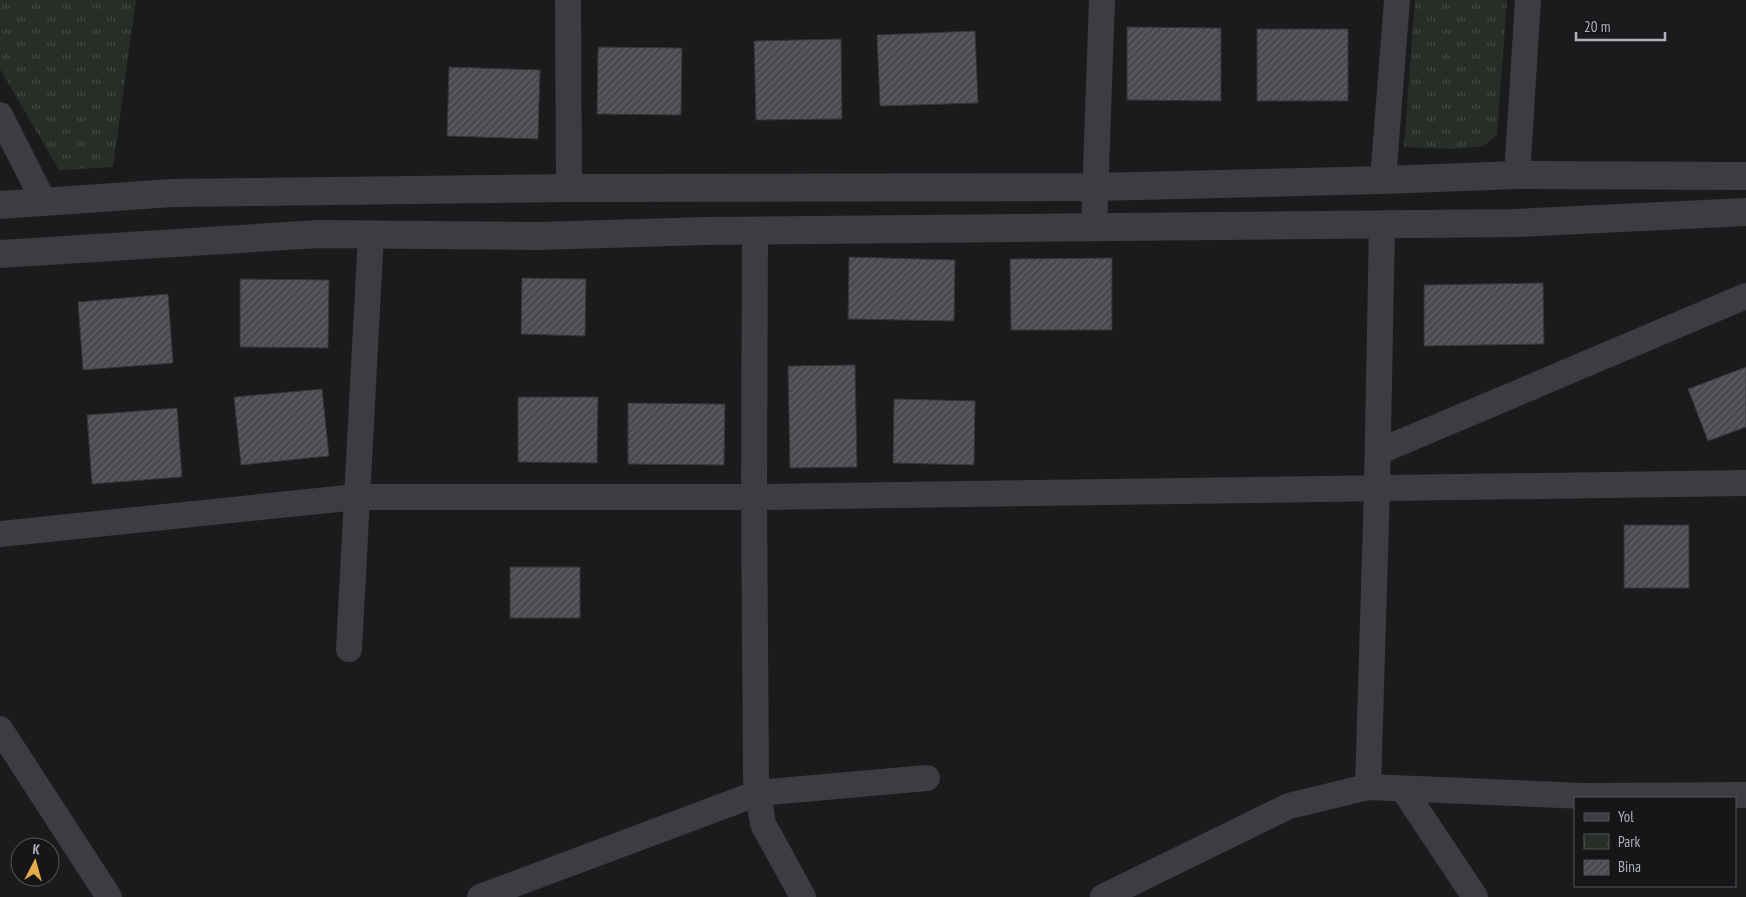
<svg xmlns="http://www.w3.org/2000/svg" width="1746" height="897" font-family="'PT Sans Narrow',sans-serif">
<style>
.park{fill:url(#park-tufts)}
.building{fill:url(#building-hatch);stroke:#353538}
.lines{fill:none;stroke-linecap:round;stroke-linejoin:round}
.minor{stroke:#3c3d41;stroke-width:26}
.tertiary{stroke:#3c3d41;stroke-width:28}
</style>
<defs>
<pattern id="park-tufts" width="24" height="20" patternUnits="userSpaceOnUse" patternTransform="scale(1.25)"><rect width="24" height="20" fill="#272e28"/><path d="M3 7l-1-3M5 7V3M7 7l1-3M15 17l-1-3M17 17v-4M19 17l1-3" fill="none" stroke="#444a45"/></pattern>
<pattern id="building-hatch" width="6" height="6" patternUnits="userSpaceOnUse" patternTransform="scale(1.25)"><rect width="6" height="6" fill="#4a4b4f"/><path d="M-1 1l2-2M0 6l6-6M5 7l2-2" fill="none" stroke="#626366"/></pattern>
</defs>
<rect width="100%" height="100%" fill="#1b1b1d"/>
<g class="park">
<polygon points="0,0 136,0 113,167 59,170 0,69"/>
<polygon points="1415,0 1507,0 1497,135 1483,146 1455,149 1404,147"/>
</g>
<g class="building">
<polygon points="1127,27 1221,28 1221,101 1127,100"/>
<rect x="1257" y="29" width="91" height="72"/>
<polygon points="975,31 978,103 880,106 877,35"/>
<polygon points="841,39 842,119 756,120 754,41"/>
<polygon points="598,47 682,48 681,115 597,114"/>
<polygon points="449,67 540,70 538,139 447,136"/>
<polygon points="849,257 955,260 954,321 848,319"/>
<polygon points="1112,258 1112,330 1011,330 1010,259"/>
<polygon points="522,278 586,279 585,336 521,334"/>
<polygon points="240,279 329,280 328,348 240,347"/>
<polygon points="1543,283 1544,344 1424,346 1424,285"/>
<polygon points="168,294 173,363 83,370 78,302"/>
<polygon points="855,365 857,467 790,468 788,366"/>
<polygon points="1746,367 1746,427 1708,441 1688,389"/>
<polygon points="322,389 329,456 241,465 234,397"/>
<polygon points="518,397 598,397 597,463 518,462"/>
<polygon points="894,399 975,401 974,465 893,463"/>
<polygon points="628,403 725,404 724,465 628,464"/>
<polygon points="177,408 182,477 92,484 87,415"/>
<rect x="1624" y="525" width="65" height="63"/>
<rect x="510" y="567" width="70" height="51"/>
</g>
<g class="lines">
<g class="minor">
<polyline points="568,0 569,188"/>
<polyline points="0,115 44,202"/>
<polyline points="1517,175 1528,0"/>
<polyline points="1383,180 1397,0"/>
<polyline points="1094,228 1102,0"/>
<polyline points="755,230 754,497 756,780 763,824 803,897"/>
<polyline points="1378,452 1746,296"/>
<polyline points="0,534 357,497 754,497 1746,483"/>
<polyline points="349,649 371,234"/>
<polyline points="0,729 109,897"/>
<polyline points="1368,787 1377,488 1382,225"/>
<polyline points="1403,789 1475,897"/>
<polyline points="480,897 758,793 927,778"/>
<polyline points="1103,897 1289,806 1368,787 1584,796 1746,795"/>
</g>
<g class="tertiary">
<polyline points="0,205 171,193 569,188 1096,187 1383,180 1517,175 1746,176"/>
<polyline points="0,254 319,234 538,236 706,231 1516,223 1746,212"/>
</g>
</g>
<rect x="1574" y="797" width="162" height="90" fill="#161618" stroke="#535559"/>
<rect x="1584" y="813" width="25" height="8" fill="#3c3d41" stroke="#535559"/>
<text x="1618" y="822" font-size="15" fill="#aeb3bb">Yol</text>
<rect x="1584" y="834" width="25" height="15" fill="url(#park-tufts)" stroke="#535559"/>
<text x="1618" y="847" font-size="15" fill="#aeb3bb">Park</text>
<rect x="1584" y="860" width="25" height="15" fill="url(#building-hatch)" stroke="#535559"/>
<text x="1618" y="872" font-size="15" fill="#aeb3bb">Bina</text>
<g transform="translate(35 862) rotate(6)"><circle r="24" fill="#161618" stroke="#535559"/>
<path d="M0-4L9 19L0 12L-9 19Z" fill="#e3ab4c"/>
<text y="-8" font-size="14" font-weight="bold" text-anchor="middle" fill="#aeb3bb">K</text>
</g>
<path d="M1576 32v8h89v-8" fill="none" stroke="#aeb3bb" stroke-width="2.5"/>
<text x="1584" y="32" font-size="15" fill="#aeb3bb" stroke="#161618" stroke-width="4" paint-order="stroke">20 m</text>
</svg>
